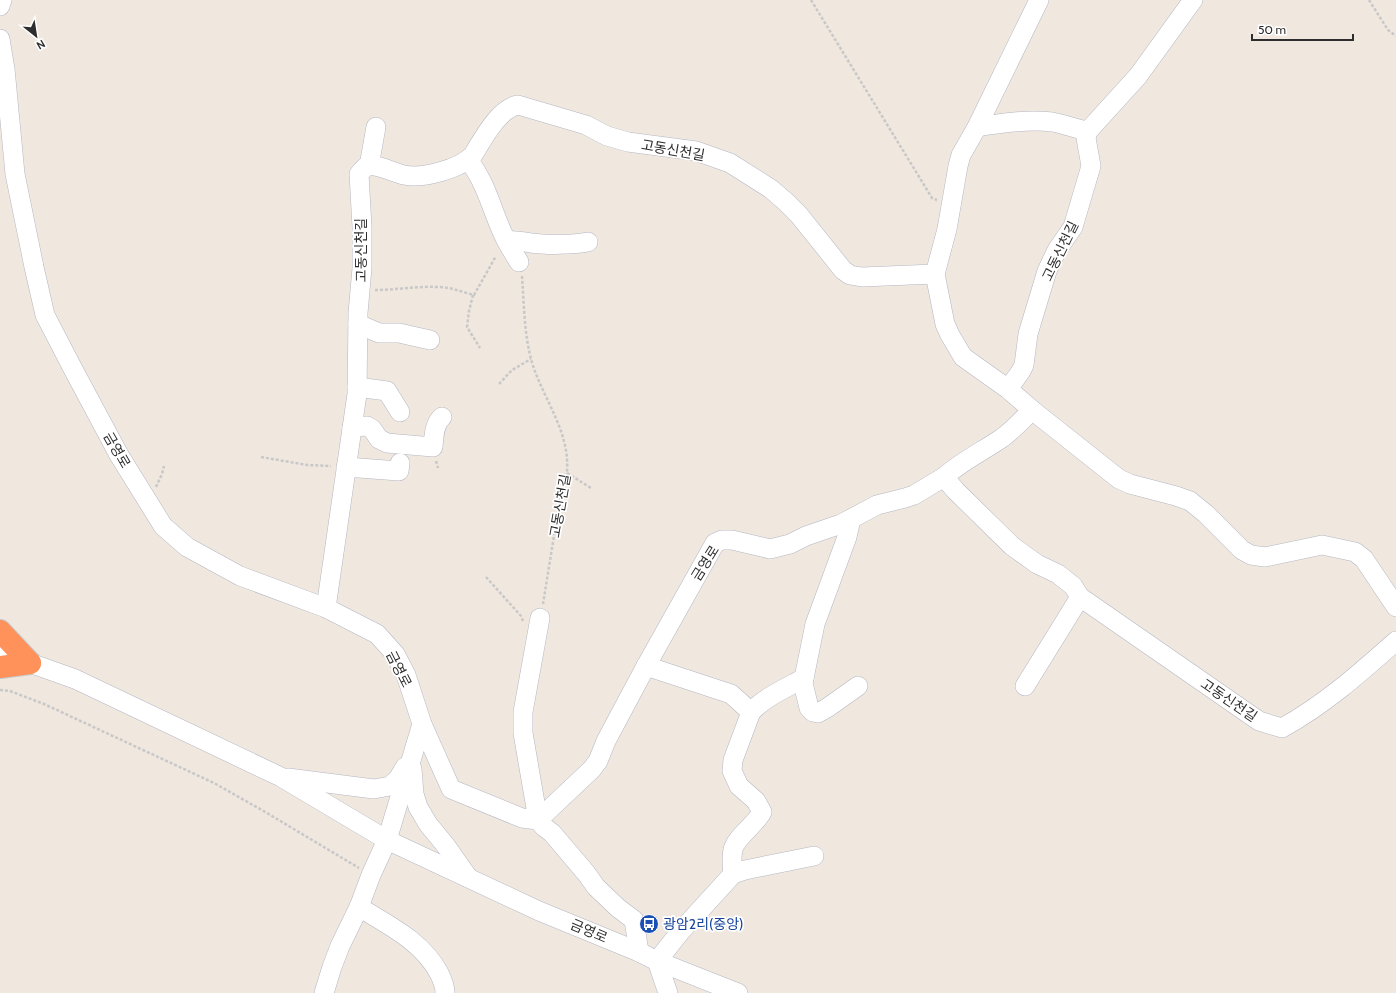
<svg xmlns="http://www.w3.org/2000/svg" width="1396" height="993" font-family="Cabin,'Noto Sans KR',sans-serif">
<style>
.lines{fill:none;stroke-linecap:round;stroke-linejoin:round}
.minor-casing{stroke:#b3b7c2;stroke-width:20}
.highway-casing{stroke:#c8c8c8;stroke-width:24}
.path{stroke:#c8c8c8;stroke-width:2.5;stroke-dasharray:3 2;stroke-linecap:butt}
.minor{stroke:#fff;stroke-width:19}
.highway{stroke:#ff915b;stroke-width:22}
.labels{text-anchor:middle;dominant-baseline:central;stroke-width:3.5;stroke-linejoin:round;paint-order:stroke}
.street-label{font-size:14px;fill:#2d2d2d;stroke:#fff}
.transit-label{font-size:14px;fill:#164399;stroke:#fff;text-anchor:start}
</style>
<rect width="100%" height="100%" fill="#f0e7df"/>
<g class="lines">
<defs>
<g id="minor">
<polyline points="1039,0 977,127 961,155 958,166 947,229 935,274 945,324 950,335 963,357 1008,389 1032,410 1119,479 1130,484 1176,496 1190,501 1206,514 1242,550 1251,555 1265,557 1322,545 1355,552 1364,559 1396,607"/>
<polyline points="0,6 2,0"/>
<polyline points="0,39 5,69 15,174 34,267 45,315 73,369 119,455 163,526 187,547 240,576 326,608 377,634 395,654 406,675 422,724 387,840 371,875 359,907 340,946 332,967 324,993"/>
<path d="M977 127C1001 123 1028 119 1052 122 1064 124 1076 129 1088 131"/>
<path d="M468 160C487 183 492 212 505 238 509 246 514 254 519 262"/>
<polyline points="369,166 376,127"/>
<path d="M507 241C518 240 520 241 531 243 545 245 574 245 588 242"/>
<polyline points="358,324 379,333 399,333 430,340"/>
<polyline points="357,387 387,391 400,412"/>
<polyline points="1008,389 1021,371 1024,365 1028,334 1047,271 1057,250 1073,227 1091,166 1086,138 1088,131 1138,76 1193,0"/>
<path d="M1032 410C1022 420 1013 430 1002 438 983 451 962 461 944 477L955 490 1012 546 1037 564 1058 574 1073 586 1080 597 1259 721 1282 728C1324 705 1360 673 1396 641"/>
<path d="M352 427 367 426 372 429 379 439 387 443 433 447C434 436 434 424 442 417"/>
<polyline points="346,467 399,471 400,463"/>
<polyline points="851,519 847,537 815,624 803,683 809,708 813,712 818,713 827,708 858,686"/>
<path d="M326 608 357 394 358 313 362 268V227L359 174C362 171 364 167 368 166 379 164 394 173 404 175 422 179 460 169 473 155 483 139 499 108 518 105L586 125 607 136 628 142 696 151 730 163 771 189 786 202 799 215 843 270 850 275 862 277 935 274"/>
<polyline points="0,654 30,663 75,679 281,777 387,840 539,911 639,952 657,961 738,993"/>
<polyline points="646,666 731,694 751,712"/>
<polyline points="1025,686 1080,597"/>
<polyline points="422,724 451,789 522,818 538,820 523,733 523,712 540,618"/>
<polyline points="412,769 414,794 418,807 428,824 446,846 467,876"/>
<polyline points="288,778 374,789 390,786 398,779 405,767"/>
<path d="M733 874C730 848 732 845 750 827 754 822 759 818 762 812L756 801 739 786 732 771 733 760 751 712C765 697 786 688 804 678"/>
<path d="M359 907C388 925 422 941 439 973 442 979 445 985 445 993"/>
<polyline points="639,952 634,920 618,908 596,887 586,873 552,833 544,827 538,820 592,769 598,761 606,741 646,666 715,543 722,540 732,540 770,549 790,544 806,536 841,524 877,505 905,498 914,495 944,477"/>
<polyline points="668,993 657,961 681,931 733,874 745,870 814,856"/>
</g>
<g id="highway">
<polyline points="0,631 30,663"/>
<polyline points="0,667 30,663"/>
</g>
</defs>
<use href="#minor" class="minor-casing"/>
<use href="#highway" class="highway-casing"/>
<g class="path">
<polyline points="811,0 932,198 937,200"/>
<polyline points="1369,0 1388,30 1396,36"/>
<path d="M522 276C524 303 524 332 531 359 541 396 570 430 567 471 567 476 564 481 562 486L543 604"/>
<path d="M375 290C396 290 417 286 438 287 451 287 462 292 474 295L496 256"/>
<polyline points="473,295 469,311 467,327 480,348"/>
<polyline points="499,384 512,370 531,359"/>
<polyline points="261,457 307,465 331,466"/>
<polyline points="436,461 438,468"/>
<polyline points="567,473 591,488"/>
<polyline points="156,487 162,474 164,466"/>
<polyline points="486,577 521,616 523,621"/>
<polyline points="0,690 10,691 44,704 214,783 267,813 359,868"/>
</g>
<use href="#minor" class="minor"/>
<use href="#highway" class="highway"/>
</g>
<defs>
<symbol id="bus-disc" viewBox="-11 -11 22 22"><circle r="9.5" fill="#1a4fb4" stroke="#fff"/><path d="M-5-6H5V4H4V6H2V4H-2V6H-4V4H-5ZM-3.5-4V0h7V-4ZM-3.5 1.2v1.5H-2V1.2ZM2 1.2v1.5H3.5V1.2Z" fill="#fff"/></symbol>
</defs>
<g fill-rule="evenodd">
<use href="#bus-disc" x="638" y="913" width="22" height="22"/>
</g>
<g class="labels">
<g class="street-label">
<text transform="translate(673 150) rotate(10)">고동신천길</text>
<text transform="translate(361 250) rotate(-90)">고동신천길</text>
<text transform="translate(1060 251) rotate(-64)">고동신천길</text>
<text transform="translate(117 450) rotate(60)">금영로</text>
<text transform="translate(560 506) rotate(-80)">고동신천길</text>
<text transform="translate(705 563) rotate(-58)">금영로</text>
<text transform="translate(399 669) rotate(63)">금영로</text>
<text transform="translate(1229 700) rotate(34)">고동신천길</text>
<text transform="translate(589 931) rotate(23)">금영로</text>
</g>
<g class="transit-label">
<text x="663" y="924">광암2리(중앙)</text>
</g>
</g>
<g transform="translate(36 36) rotate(150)" stroke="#ffffff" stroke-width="3" paint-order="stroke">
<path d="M0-3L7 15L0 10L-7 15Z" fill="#2d2d2d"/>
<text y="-6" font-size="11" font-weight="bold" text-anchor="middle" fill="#2d2d2d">N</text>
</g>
<path d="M1252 34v6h101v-6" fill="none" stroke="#2d2d2d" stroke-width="2"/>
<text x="1258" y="34" font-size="12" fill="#2d2d2d" stroke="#ffffff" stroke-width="3" paint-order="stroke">50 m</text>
</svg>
